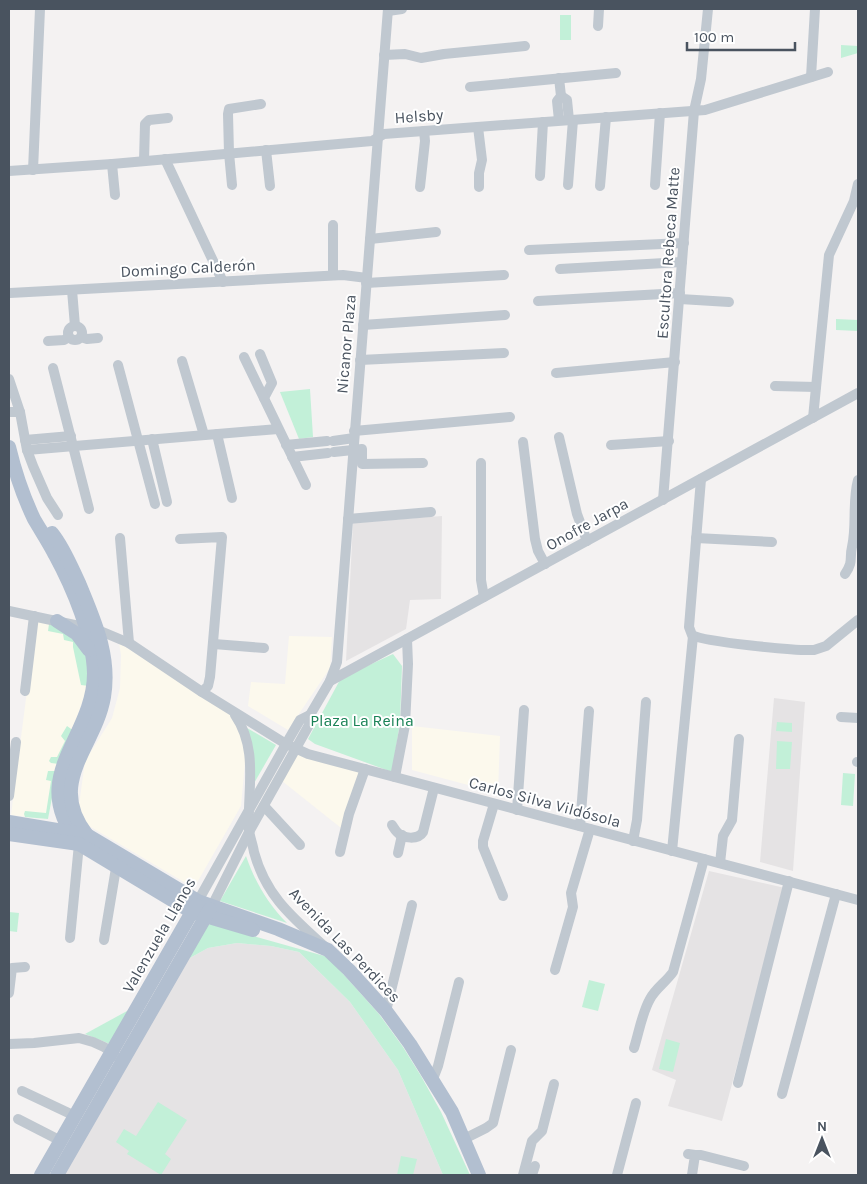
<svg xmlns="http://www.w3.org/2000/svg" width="867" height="1184" font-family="Karla,sans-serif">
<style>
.commercial{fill:#fcf9ed}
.education{fill:#e5e3e4}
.green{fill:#c2f0d8}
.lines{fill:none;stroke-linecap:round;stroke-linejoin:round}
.minor{stroke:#c0c8d0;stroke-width:10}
.major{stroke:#b2bfd0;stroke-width:14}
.labels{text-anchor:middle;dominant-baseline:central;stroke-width:4;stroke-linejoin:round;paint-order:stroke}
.street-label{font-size:16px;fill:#49535f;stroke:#fff}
.park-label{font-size:16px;fill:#198256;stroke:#fff}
</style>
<rect width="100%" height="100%" fill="#f4f2f2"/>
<g class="commercial">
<polygon points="36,621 55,625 78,639 89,683 56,776 48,819 11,815"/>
<polygon points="289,636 332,637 330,668 288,730 248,706 251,682 285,684"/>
<polygon points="119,643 231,714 240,730 246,751 241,806 194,888 84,823 79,805 85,761 112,718 120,688 121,655"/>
<polygon points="412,726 500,736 498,793 412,770"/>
<polygon points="297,754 361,771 341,828 282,781"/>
</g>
<g class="education">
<polygon points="442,516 441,599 410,600 406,629 346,661 353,523"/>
<polygon points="774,698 805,702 793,871 760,862"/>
<polygon points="709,871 785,888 722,1121 668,1106 676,1080 652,1070"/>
<polygon points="237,943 271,946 299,952 350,1002 398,1070 443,1175 63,1175 188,959 208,948"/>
</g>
<g class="green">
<rect x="560" y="15" width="11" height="25"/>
<polygon points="858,40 858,53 841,58 841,45 858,46"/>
<polygon points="836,319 858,320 858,331 836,330"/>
<polygon points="310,389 313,437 299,439 280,392"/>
<polygon points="49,624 55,625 84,648 89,665 89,686 81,685 73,647 73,642 64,640 63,634 48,631"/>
<polygon points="393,654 402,666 400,723 392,772 315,744 308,739 341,678"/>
<polygon points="777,722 792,723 792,732 776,731"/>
<polygon points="67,726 74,731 59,764 51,763 49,761 51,757 57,757 65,741 61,736"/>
<polygon points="247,728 276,745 253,785"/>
<polygon points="777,741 792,742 790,769 776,769"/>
<polygon points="48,771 57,771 48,819 25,817 24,814 25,811 46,813 51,781 46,780"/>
<polygon points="843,773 855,774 853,806 841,805"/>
<path d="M246 856C255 882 268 904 287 923L220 901Z"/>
<polygon points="9,912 19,913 17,932 9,931"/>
<polygon points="211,924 328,957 379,1014 403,1047 421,1076 441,1112 470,1175 443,1175 398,1070 350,1002 299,952 271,946 237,943 208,948 188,959 207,925"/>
<polygon points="589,980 605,984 598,1011 582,1007"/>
<polygon points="138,1005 115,1046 85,1034"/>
<polygon points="666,1039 680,1043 673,1072 659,1069"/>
<polygon points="158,1102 187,1120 165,1154 171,1159 161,1175 127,1154 129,1151 116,1142 124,1129 136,1136"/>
<polygon points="401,1156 417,1159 413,1175 397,1175"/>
</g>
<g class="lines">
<g class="minor">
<polyline points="388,11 402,9"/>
<polyline points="598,26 599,9"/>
<polyline points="384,55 405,54 421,58 444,54 525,46"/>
<polyline points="811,77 815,9"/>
<polyline points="559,78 561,96 557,101 559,120"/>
<polyline points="470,87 616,73"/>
<polyline points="561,96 567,100 569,120"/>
<polyline points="478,127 482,160 479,173 479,187"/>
<polyline points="266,150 270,186"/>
<polyline points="165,159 223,282"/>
<polyline points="144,161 145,124 149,120 168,118"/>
<polyline points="112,164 115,195"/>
<polyline points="33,170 40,9"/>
<polyline points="9,171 112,164 372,141 384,134 705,110 828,72"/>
<polyline points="540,176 543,122"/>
<polyline points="232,185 229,153 228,114 229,109 261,104"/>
<polyline points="568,185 573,120"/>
<polyline points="655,185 660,113"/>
<polyline points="600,186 606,117"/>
<polyline points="420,187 425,141 424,131"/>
<polyline points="333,225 333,275"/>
<polyline points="370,239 436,232"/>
<polyline points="529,250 684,243"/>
<polyline points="560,269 682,262"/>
<polyline points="366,283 504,275"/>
<polyline points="72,290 75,326"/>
<polyline points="10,293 343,275 367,278"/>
<polyline points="680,299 729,302"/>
<polyline points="538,301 680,293"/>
<polyline points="363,325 505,315"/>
<circle cx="75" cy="333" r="7"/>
<polyline points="81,337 87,339 98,338"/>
<polyline points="48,341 64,340 69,337"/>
<polyline points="260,354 272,383 264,398"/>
<polyline points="244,357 306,485"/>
<polyline points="360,360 504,353"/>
<polyline points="182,361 204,435"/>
<polyline points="118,365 155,504"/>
<polyline points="53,368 89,509"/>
<polyline points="556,373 675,362"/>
<polyline points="9,379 20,412 27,450 33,466 47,498 58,515"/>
<polyline points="775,386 816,387"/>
<polyline points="9,412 20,412"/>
<polyline points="813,418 829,255 854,201 858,184"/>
<polyline points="354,431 510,417"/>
<polyline points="217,434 232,498"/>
<polyline points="559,437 577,514 587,541"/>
<polyline points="152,439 167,502"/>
<polyline points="25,440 71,436"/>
<polyline points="333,441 354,438"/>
<polyline points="523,442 535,539 538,551 545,564"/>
<polyline points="286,445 327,441"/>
<polyline points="611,445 669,441"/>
<polyline points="27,450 278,429"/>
<polyline points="334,452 362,449 362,464 423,463"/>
<polyline points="292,457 328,453"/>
<polyline points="481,463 481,580 484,597"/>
<path d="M701 479 689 627 692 635C704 642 797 651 814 650L826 646 858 620"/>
<polyline points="663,500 694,111 701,79 708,9"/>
<polyline points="348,519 431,512"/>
<polyline points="120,538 129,643"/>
<polyline points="696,538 772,542"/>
<polyline points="180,539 222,537 210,677 208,686 202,692"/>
<path d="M845 574C854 561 849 559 852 547 857 525 852 502 858 480"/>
<polyline points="9,611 98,630 129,643 202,692 286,744 308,754 858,900"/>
<polyline points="214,644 264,648"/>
<polyline points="330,681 858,393"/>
<polyline points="25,691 34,616"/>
<path d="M235 715C259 750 247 790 249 830 250 838 253 845 254 852 266 896 292 917 324 946"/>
<polyline points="841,717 858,718"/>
<polyline points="857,762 858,762"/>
<polyline points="395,777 405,725 408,664 407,639"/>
<polyline points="9,796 16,742"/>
<polyline points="494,804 483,841 483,847 503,896"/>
<polyline points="264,806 300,845"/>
<polyline points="517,810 524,710"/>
<path d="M392 825C394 828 395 830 397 832 403 839 418 840 423 832L434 788"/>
<polyline points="580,826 589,711"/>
<polyline points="633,841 637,820 646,702"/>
<polyline points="672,851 693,636"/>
<polyline points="340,852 349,814 365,769"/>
<polyline points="398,853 402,835"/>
<polyline points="720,863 723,836 732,820 739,739"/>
<polyline points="198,901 286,744 300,720 310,715"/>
<polyline points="212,906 249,832 309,725 310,715 330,681 337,662 388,9"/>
<polyline points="70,938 79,844"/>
<polyline points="104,940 116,868"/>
<polyline points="555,970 573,907 571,893 590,829"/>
<polyline points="9,993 12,968 25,967"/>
<polyline points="386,1011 412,905"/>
<polyline points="9,1044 34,1043 79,1038 93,1042 104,1047 112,1052 115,1056"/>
<path d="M634 1048C639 1032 642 1013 650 999 655 989 666 982 673 972L704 859"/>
<polyline points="433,1079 438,1066 459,982"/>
<polyline points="738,1083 789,881"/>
<polyline points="22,1091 75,1116"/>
<polyline points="782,1094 836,894"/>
<polyline points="18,1119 61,1141"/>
<polyline points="464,1139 486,1128 493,1123 511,1050"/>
<polyline points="688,1154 695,1155 692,1175"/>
<polyline points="695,1155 701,1155 744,1166"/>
<polyline points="523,1175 532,1141 542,1131 554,1084"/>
<polyline points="532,1175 535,1166"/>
<polyline points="617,1175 636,1103"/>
</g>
<g class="major">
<path d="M9 447C15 472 23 496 34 519 41 531 49 543 55 555 73 588 93 636 94 673 94 739 25 775 79 844"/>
<path d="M52 533C64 548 71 566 79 583 94 620 111 655 104 697 95 748 46 782 87 835"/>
<polyline points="57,621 77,634 89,650"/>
<polyline points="9,822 87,835 198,901 278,929 328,950 349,970 386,1011 410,1044 452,1112 479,1175"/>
<polyline points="9,834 79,844 192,912 253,930"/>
<polyline points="41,1175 196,905"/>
<polyline points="57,1175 210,909"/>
</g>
</g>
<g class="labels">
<g class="street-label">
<text transform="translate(419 116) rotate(-4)">Helsby</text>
<text transform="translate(668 253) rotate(-86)">Escultora Rebeca Matte</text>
<text transform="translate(188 268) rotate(-3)">Domingo Calderón</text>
<text transform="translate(346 344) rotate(-85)">Nicanor Plaza</text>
<text transform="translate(587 524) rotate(-29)">Onofre Jarpa</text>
<text transform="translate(545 802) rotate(15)">Carlos Silva Vildósola</text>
<text transform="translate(159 935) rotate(-60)">Valenzuela Llanos</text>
<text transform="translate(345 945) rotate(46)">Avenida Las Perdices</text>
</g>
<g class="park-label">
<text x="362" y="720">Plaza La Reina</text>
</g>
</g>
<rect width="867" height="1184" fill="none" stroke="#49535f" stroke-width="20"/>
<g transform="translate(822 1139)" stroke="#ffffff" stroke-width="4" paint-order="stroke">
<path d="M0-4L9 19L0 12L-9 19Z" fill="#49535f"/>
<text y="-8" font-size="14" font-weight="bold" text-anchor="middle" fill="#49535f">N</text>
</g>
<path d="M687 42v8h108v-8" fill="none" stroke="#49535f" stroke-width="2.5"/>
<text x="694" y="42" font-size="15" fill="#49535f" stroke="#ffffff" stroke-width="4" paint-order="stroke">100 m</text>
</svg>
